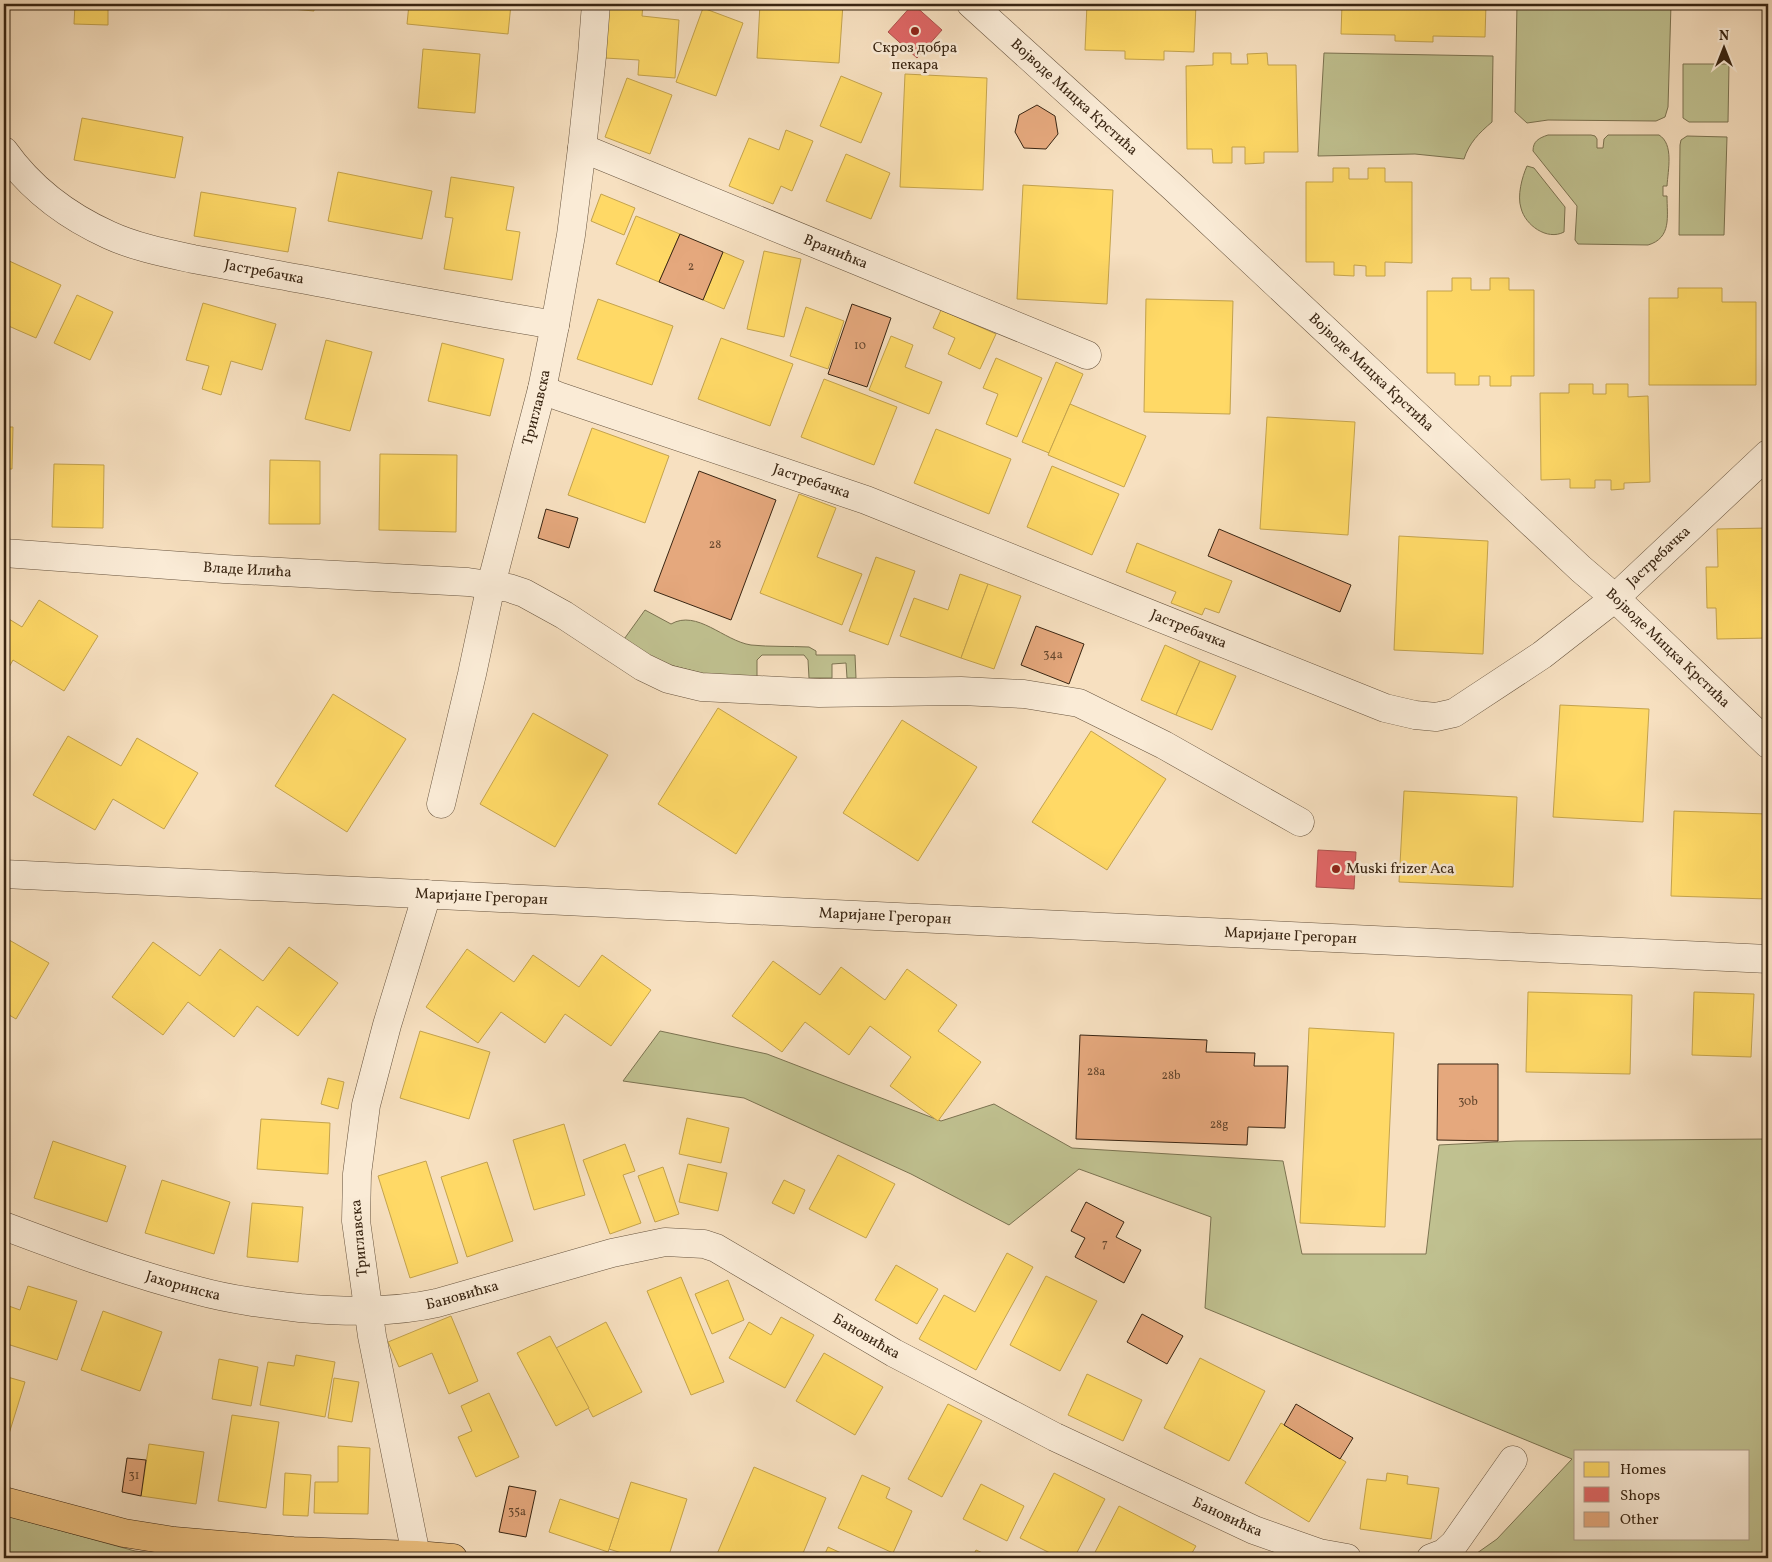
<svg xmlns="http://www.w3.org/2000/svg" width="1772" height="1562" font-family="Vollkorn,serif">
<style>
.green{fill:#c0c190;stroke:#7c7351;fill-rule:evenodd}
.homes{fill:#ffd966;stroke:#c4a34d}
.shops{fill:#e06666;stroke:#ae524d}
.building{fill:#e5a87d;stroke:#392512}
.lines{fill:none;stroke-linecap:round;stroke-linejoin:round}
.minor-casing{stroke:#68543e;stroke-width:29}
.major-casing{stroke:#392512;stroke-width:29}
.minor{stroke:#faebd6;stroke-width:28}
.major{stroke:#ecc080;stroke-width:28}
.poi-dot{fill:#8f2418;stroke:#faebd6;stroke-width:2}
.labels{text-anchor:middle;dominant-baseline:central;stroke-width:5;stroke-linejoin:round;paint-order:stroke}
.number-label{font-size:12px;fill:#64462d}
.poi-label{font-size:15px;fill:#392512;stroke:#faebd6}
.street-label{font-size:15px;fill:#392512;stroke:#faebd6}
</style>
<rect width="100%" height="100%" fill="#f7e0c0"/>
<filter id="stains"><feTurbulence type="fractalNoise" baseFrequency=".004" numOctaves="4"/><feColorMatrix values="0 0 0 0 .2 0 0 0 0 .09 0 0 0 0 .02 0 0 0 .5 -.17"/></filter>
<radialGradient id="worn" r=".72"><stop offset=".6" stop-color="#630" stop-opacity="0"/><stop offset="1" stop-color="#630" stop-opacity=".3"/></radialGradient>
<g class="green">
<polygon points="1517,4 1671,4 1668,107 1665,117 1656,121 1548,120 1527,123 1515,112"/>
<path d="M1324 53 1493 56 1492 122C1479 133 1469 143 1464 159L1415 154 1318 156Z"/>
<polygon points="1683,64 1729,64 1728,122 1689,122 1683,118"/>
<path d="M1548 135H1591L1595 136 1597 139V148H1603L1604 139 1608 135H1659C1674 144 1668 170 1667 186H1663V196H1667C1667 216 1672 238 1648 245L1578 244 1575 240 1577 206 1533 151C1533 141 1539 138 1548 135Z"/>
<polygon points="1687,136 1727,137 1724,235 1679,235 1680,145 1681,140"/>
<path d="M1527 166 1534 168 1565 207 1564 232C1547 241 1525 225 1521 208 1517 196 1522 177 1527 166Z"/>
<path d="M645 610 671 624C697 609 724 641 751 645 770 647 790 646 809 647L816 651V655H855L856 678H847L846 663 832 664V678H809L808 660 804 655H762L757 660V678L716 677 651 660 622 642Z"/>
<path d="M660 1031 767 1054 941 1121 994 1104 1072 1148 1283 1161 1302 1254H1426L1439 1145 1516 1141 1768 1139V1558H1470L1497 1539 1572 1459 1205 1308 1211 1217 1079 1169 1009 1225 911 1174 744 1098 623 1081ZM1576 1451H1748V1538H1576Z"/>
<polygon points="4,1515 135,1551 198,1558 4,1558"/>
</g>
<g class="homes">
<polygon points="75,4 108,4 108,25 74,24"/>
<polygon points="238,4 314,4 314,11"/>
<polygon points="409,4 511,4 508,34 407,24"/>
<polygon points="609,4 643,4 642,16 679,20 675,78 638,75 639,60 605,58"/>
<polygon points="760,4 843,4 839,63 757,58"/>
<polygon points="1087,4 1196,4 1194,52 1164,51 1164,60 1125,59 1125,51 1085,50"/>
<polygon points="1342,4 1486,4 1485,37 1433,36 1433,42 1395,41 1395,35 1341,34"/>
<polygon points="703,8 743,23 716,96 676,82"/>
<polygon points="423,49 480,54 475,113 418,108"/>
<polygon points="1213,53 1231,53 1231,64 1248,64 1247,54 1267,53 1268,65 1296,65 1298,152 1264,152 1264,163 1245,164 1245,147 1232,147 1232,163 1213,163 1212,149 1187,149 1186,66 1213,65"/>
<polygon points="905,74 987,78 983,190 900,187"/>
<polygon points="841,76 882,93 861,143 820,126"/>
<polygon points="627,78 672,95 650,154 605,137"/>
<polygon points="82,118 183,137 175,178 74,160"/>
<polygon points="786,130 813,141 792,191 781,186 773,204 729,186 749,138 779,150"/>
<polygon points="846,154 890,173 871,219 826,201"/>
<polygon points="1333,168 1349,168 1349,179 1368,179 1368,168 1385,168 1385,182 1412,182 1412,263 1385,262 1385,276 1366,276 1366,266 1354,265 1354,276 1334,275 1334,262 1306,262 1306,182 1333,182"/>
<polygon points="338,172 432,191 422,239 328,221"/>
<polygon points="451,177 514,187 506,230 520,232 512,280 444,269 453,218 445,217"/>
<polygon points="1023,185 1113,190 1107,304 1017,299"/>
<polygon points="201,192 296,208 288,252 194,236"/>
<polygon points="601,194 635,208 624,235 591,221"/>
<polygon points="636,216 680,234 659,282 616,264"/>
<polygon points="764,251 801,259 784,337 747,329"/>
<polygon points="723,252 744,261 724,309 703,300"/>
<polygon points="5,259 61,285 36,338 4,324 4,263"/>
<polygon points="1452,278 1471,278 1471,290 1490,290 1490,278 1509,278 1509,290 1534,290 1534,376 1511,376 1511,386 1490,386 1490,376 1479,376 1479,385 1455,385 1455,373 1427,373 1427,291 1452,291"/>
<polygon points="1678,288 1722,288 1722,302 1756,302 1756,385 1649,385 1649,298 1678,298"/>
<polygon points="77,295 113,312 90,360 54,343"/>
<polygon points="598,299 673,326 652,385 577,359"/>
<polygon points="1146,299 1233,301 1230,414 1144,412"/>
<polygon points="203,303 276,324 262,370 231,361 221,395 202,389 209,366 186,360"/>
<polygon points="806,307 844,321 828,369 790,356"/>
<polygon points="941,310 996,334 980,369 948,354 955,338 933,328"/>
<polygon points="891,336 913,345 905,367 942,382 929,414 869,390"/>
<polygon points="721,338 793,364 770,426 698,399"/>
<polygon points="326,340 372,352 350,431 305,419"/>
<polygon points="442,343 504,359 490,416 428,401"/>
<polygon points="996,358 1042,378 1017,437 986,424 998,394 983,388"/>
<polygon points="1056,362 1083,374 1049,453 1022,442"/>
<polygon points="824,379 897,407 874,465 801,437"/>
<polygon points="1569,384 1593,384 1593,394 1606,394 1606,384 1628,384 1628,397 1648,396 1650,482 1624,483 1624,489 1611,490 1611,480 1595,480 1595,488 1570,488 1570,479 1541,480 1540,393 1569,393"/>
<polygon points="1070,404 1146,436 1124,487 1048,455"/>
<polygon points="1267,417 1355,422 1348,535 1260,529"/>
<polygon points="4,427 13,427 12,469 4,469"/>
<polygon points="592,428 669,456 645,523 568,495"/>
<polygon points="936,429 1011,459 989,514 914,483"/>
<polygon points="380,454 457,455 456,532 379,530"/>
<polygon points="270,460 320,461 320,524 269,524"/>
<polygon points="54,464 104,465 103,528 52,527"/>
<polygon points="1052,466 1119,494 1092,555 1027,527"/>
<polygon points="799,494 836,508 817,557 862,574 842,625 760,593"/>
<polygon points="1768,528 1768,638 1717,639 1716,608 1707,608 1706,567 1718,567 1717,529"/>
<polygon points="1399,536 1488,541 1483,654 1394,650"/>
<polygon points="1137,543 1232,581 1219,613 1205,608 1202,615 1171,603 1176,592 1126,572"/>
<polygon points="876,557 915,571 888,645 849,631"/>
<polygon points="960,574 988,584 961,658 900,636 914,598 948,610"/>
<polygon points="988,584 1021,596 994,669 961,658"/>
<polygon points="39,600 98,636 64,691 13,660 4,676 4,616 22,627"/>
<polygon points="1165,645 1200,661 1176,715 1141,700"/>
<polygon points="1200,661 1236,676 1212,730 1176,715"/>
<polygon points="333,694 406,739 347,832 275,786"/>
<polygon points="1560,705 1649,709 1643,822 1553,817"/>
<polygon points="718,708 797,757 736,854 658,804"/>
<polygon points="533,713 608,755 555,847 480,804"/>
<polygon points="902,720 977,767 918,861 843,813"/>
<polygon points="1091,731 1166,779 1107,870 1032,822"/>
<polygon points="68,736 121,766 137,738 198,773 164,829 113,799 95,830 33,795"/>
<polygon points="1404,791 1517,797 1513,887 1399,882"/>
<polygon points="1674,811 1768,814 1768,899 1671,896"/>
<polygon points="4,937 49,963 16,1019 4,1012"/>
<polygon points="153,942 200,976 220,949 263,981 289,947 338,983 298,1036 257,1006 234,1037 188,1002 163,1035 112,997"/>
<polygon points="467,949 514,982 533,955 579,987 602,955 651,990 611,1046 565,1014 545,1043 501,1012 478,1043 426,1007"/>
<polygon points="773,961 820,995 841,967 885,1000 907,969 957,1005 938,1031 981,1062 938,1121 890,1086 911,1057 870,1026 849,1055 805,1022 782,1052 732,1016"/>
<polygon points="1528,992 1632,995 1630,1074 1526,1072"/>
<polygon points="1694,992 1754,994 1751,1057 1692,1055"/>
<polygon points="1767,1000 1768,1000 1768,1090 1765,1090"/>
<polygon points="1309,1028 1394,1033 1385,1227 1300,1223"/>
<polygon points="420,1031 490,1052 469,1119 400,1098"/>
<polygon points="328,1078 344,1082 338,1109 321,1104"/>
<polygon points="687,1118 729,1128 721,1163 679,1154"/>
<polygon points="261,1119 330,1123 328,1174 257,1169"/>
<polygon points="564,1124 585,1195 534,1210 513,1140"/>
<polygon points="53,1141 126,1166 107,1222 34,1198"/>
<polygon points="625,1144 635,1171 623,1175 641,1223 610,1234 583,1160"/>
<polygon points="838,1155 895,1184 866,1238 809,1209"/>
<polygon points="426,1161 458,1263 410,1278 378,1176"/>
<polygon points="487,1162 513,1241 467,1257 441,1177"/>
<polygon points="688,1164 727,1173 718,1211 679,1202"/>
<polygon points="663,1167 679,1214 655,1222 638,1176"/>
<polygon points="162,1180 230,1202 214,1254 145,1233"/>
<polygon points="784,1180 805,1190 794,1214 772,1203"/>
<polygon points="252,1203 303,1207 298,1262 247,1257"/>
<polygon points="1007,1253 1033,1267 976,1370 919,1339 944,1295 975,1312"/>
<polygon points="896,1265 938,1289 917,1324 875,1300"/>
<polygon points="1046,1276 1097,1301 1060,1371 1010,1345"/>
<polygon points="681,1277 724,1382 691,1395 647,1291"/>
<polygon points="728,1280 744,1320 712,1334 695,1294"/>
<polygon points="28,1286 77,1301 57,1360 4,1343 4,1313 6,1305 20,1310"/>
<polygon points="103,1311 162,1332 140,1391 81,1370"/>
<polygon points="451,1316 478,1381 449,1394 432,1353 399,1367 388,1342"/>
<polygon points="781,1317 814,1335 785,1388 729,1358 749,1322 771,1335"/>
<polygon points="606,1322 642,1392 593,1417 556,1348"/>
<polygon points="550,1336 589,1408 556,1426 517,1353"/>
<polygon points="824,1353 883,1387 855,1435 796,1401"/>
<polygon points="296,1355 335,1362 325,1417 260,1405 268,1362 294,1366"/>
<polygon points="1200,1358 1265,1391 1229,1461 1164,1428"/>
<polygon points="219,1359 258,1367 251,1406 212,1399"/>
<polygon points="1087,1374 1142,1400 1123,1441 1068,1415"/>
<polygon points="4,1376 25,1382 4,1450"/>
<polygon points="334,1378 359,1382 352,1422 328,1418"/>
<polygon points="489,1393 519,1457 476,1477 458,1437 472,1431 461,1406"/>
<polygon points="948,1404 982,1421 942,1497 908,1479"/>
<polygon points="232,1415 279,1422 266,1508 218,1501"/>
<polygon points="1281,1423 1346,1462 1309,1522 1245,1483"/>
<polygon points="149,1444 204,1452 196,1504 141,1496"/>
<polygon points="338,1446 370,1448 368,1514 314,1513 315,1482 338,1482"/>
<polygon points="754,1467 826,1498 801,1558 728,1558 717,1554"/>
<polygon points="285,1473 311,1475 308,1516 283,1515"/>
<polygon points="1054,1473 1105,1499 1074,1558 1060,1558 1020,1538"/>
<polygon points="1387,1473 1408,1476 1407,1484 1439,1488 1431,1539 1360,1529 1367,1479 1386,1481"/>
<polygon points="862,1475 890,1488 886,1498 912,1511 893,1553 838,1528"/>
<polygon points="631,1482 687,1499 668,1558 638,1558 609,1549"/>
<polygon points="981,1484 1024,1506 1007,1541 963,1519"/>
<polygon points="560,1499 619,1519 608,1552 549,1532"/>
<polygon points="1119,1506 1196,1546 1189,1558 1092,1558"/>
<polygon points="828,1547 852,1558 823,1558"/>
<polygon points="976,1550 994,1558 972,1558"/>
</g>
<g class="shops">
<polygon points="913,4 942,30 917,58 888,32"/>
<polygon points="1318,850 1356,852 1354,889 1316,887"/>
</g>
<g class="building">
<polygon points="1037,105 1055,116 1058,134 1046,149 1024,148 1015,132 1019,115"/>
<polygon points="680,234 723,252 703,300 659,282"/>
<polygon points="852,304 891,318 867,387 828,374"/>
<polygon points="699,471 776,500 731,620 654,591"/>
<polygon points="546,509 578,518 569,548 538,538"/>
<polygon points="1219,529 1351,585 1340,612 1208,556"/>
<polygon points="1036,626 1084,644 1069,684 1021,665"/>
<polygon points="1080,1035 1207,1040 1206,1052 1255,1053 1254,1066 1288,1066 1285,1128 1248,1127 1247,1145 1076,1139"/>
<polygon points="1438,1064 1498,1064 1498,1141 1437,1140"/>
<polygon points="1086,1202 1124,1222 1116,1237 1141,1250 1124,1283 1075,1257 1085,1238 1071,1231"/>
<polygon points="1142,1314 1183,1336 1167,1364 1127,1342"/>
<polygon points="1296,1404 1353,1438 1340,1459 1284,1425"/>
<polygon points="127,1458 146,1460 141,1496 122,1492"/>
<polygon points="509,1486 536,1491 526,1537 499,1532"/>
</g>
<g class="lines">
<defs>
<g id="minor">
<path id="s1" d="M971 4 1174 188 1581 569 1615 598 1768 744"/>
<path id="s2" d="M582 148 1087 355"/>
<path id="s3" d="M4 151C31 189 67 216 109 235 135 247 165 253 193 259 222 264 250 270 279 275 371 292 463 310 555 325"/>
<path id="s4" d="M542 389 558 396 866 500 1385 708 1415 715 1436 717 1454 713 1542 655 1615 598 1768 454"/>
<path id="s5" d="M4 553 224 569 468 582 509 588 524 593 564 615 643 667 668 679 701 687 819 693 961 691 1024 694 1079 703 1164 745 1300 822"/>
<path id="s6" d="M441 804 472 674 491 585 542 389 555 325 571 235 582 148 592 56 596 4"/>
<path id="s7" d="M4 874 1768 959"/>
<path id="s8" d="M4 1226C68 1250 132 1274 199 1291 232 1300 266 1304 300 1308 346 1312 392 1313 437 1303L612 1253 665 1242 704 1244 716 1248 894 1353 1055 1437 1254 1530 1319 1553 1347 1558"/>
<polyline points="416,1555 372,1336 356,1221 357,1174 366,1105 387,1025 427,894"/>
<polyline points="1431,1558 1444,1553 1454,1544 1513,1460"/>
</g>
<polyline id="major" points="4,1501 124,1533 174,1541 293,1551 416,1555 453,1558"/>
</defs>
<use href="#minor" class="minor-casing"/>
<use href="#major" class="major-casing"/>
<use href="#minor" class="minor"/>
<use href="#major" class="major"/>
</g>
<g class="poi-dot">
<circle cx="915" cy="31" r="5"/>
<circle cx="1336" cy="869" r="5"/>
</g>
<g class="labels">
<g class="number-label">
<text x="691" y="267">2</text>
<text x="860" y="346">10</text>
<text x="715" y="545">28</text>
<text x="1053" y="655">34a</text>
<text x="1096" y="1072">28a</text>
<text x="1171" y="1076">28b</text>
<text x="1468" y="1102">30b</text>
<text x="1219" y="1125">28g</text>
<text x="1105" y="1244">7</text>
<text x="134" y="1476">31</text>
<text x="517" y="1512">35a</text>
</g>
<g class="poi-label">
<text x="915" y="48">Скроз добра<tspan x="915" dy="17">пекара</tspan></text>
<text x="1346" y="869" text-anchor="start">Muski frizer Aca</text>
</g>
<g class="street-label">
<text stroke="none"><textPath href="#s1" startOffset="139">Војводе Мицка Крстића</textPath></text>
<text stroke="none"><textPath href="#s2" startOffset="274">Вранићка</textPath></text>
<text stroke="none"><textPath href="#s3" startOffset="296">Јастребачка</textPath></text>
<text stroke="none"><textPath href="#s1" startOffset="544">Војводе Мицка Крстића</textPath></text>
<text stroke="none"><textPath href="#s6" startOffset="408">Триглавска</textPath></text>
<text stroke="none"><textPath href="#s4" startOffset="285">Јастребачка</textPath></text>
<text stroke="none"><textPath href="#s4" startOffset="1230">Јастребачка</textPath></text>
<text stroke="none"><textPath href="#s5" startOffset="244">Владе Илића</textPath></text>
<text stroke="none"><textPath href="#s4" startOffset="690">Јастребачка</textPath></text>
<text stroke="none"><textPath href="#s1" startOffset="949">Војводе Мицка Крстића</textPath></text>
<text stroke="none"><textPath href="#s7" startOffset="478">Маријане Грегоран</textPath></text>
<text stroke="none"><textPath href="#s7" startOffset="882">Маријане Грегоран</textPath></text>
<text stroke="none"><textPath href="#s7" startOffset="1288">Маријане Грегоран</textPath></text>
<text transform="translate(360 1238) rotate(-95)">Триглавска</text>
<text stroke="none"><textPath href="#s8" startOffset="189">Јахоринска</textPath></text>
<text stroke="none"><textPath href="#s8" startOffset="472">Бановићка</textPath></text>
<text stroke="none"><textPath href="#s8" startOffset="908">Бановићка</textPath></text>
<text stroke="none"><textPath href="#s8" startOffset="1312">Бановићка</textPath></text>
</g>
</g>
<rect width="1772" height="1562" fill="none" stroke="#f7e0c0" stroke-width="20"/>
<rect x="5" y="5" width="1762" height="1552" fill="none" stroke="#392512" stroke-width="2.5"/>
<rect x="10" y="10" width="1752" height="1542" fill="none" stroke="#392512"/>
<rect x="1574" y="1450" width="175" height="90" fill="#faebd6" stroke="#ad9c88"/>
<rect x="1584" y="1462" width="25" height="15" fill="#ffd966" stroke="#ad9c88"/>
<text x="1620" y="1474" font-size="15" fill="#392512">Homes</text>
<rect x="1584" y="1487" width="25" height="15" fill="#e06666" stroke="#ad9c88"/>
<text x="1620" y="1500" font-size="15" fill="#392512">Shops</text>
<rect x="1584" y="1512" width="25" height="15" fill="#e5a87d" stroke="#ad9c88"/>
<text x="1620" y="1524" font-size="15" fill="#392512">Other</text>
<g transform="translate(1724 48)" stroke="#faebd6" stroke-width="4" paint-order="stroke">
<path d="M0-4L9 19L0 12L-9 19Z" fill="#392512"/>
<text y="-8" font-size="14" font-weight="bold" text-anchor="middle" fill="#392512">N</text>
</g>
<rect width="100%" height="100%" filter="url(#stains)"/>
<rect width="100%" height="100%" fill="url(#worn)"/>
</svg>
